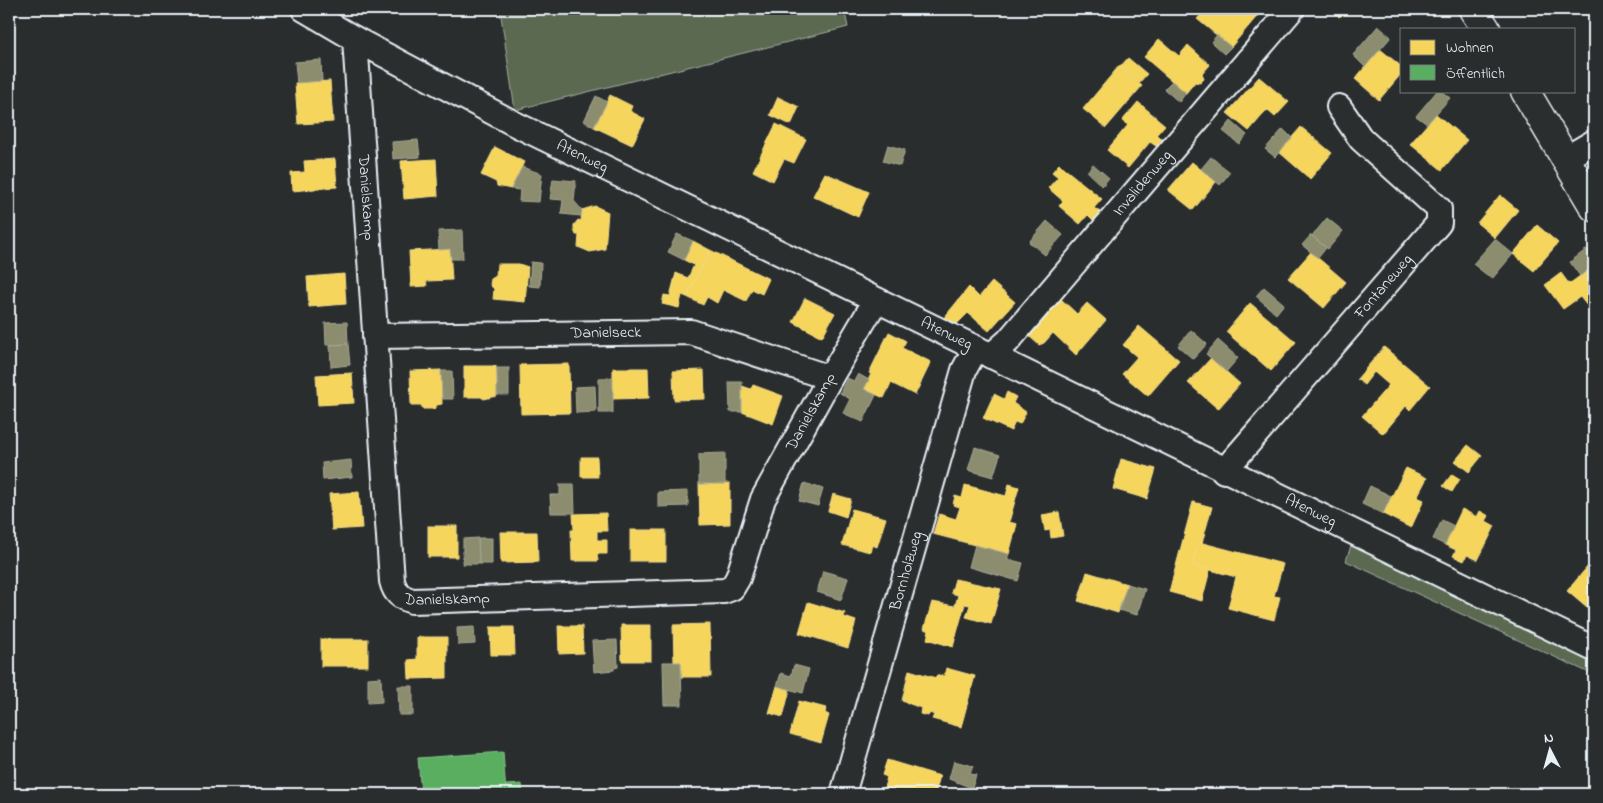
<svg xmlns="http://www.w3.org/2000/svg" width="1603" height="803" font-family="'Indie Flower',sans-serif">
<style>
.green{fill:#5c6951;stroke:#a2ada4}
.homes{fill:#f6d55c;stroke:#f2dd8b}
.public{fill:#5aae61;stroke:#85c28e}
.industry{fill:#8c8c6e;stroke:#a8aa97}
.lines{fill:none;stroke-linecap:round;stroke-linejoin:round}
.street-casing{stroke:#e8f1f8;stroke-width:28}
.secondary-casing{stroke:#e8f1f8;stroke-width:31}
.street{stroke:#2a2d2e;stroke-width:24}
.secondary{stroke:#2a2d2e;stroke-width:28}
.labels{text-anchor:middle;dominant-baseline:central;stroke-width:5;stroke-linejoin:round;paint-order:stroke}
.street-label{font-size:16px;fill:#e8f1f8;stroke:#2a2d2e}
</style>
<rect width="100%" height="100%" fill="#2a2d2e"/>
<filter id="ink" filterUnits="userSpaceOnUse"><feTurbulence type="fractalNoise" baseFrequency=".02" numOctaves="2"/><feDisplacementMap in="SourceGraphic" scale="10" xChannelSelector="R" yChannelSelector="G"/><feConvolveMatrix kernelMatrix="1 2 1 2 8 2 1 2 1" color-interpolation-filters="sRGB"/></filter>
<g filter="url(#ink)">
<g class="green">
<polygon points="500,9 844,9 848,27 515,110"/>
<polygon points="1356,530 1594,644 1594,675 1346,561"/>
</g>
<g class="homes">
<polygon points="1206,9 1252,9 1259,14 1231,47 1197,19"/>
<polygon points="1333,9 1350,9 1339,17"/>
<polygon points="1159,39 1179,56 1188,45 1210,65 1202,74 1204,79 1200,83 1195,82 1186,93 1144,57"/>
<polygon points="1380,49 1402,67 1402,73 1379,100 1355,79"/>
<polygon points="1128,58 1147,74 1139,83 1120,67"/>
<polygon points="1119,66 1142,86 1106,128 1083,109"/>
<polygon points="1259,77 1289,102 1275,117 1267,110 1249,131 1227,113"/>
<polygon points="330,81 333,122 298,124 295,83"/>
<polygon points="610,95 632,106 630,111 645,119 632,145 594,127"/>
<polygon points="778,97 799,107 791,125 770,115"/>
<polygon points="1138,102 1165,125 1157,134 1162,139 1156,146 1150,142 1128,168 1107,150 1128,125 1122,121"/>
<polygon points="1436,114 1467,140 1442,170 1410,144"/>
<polygon points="776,124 806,139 794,163 784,159 773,181 753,171"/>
<polygon points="1301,127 1332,153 1310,179 1279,152"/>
<polygon points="495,147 524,162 511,189 497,186 496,182 481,175"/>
<polygon points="335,159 337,187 292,191 291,173 305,172 304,161"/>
<polygon points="436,159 438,196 404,199 401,161"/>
<polygon points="1192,162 1216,182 1193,210 1168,190"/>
<polygon points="1059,164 1102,199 1094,208 1100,212 1093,220 1088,215 1080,224 1059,206 1063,201 1048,188 1058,177 1052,172"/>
<polygon points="825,173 869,192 858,217 813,196"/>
<polygon points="1500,195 1518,210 1495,238 1477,223"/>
<polygon points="595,206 608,212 605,249 590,252 578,247 579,235 576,235 574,230 574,225 578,220 581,221 582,210"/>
<polygon points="1537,225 1558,243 1534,271 1513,254"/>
<polygon points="693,241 710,250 687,297 682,295 679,308 662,304 664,295 670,296 676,273 688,278 694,265 684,260"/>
<polygon points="450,249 452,280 426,281 427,286 411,287 409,251"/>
<polygon points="710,250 769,279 762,294 752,289 746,301 723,290 717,303 707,297 703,305 687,297"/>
<polygon points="1311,252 1346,282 1324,308 1288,278"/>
<polygon points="497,264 519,264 528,267 525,302 493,299 494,289 490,285 491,279 496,276"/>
<polygon points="1594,266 1594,310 1592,312 1580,297 1563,309 1545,285 1561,273 1569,284"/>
<polygon points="344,274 346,304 309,307 307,277"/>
<polygon points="992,282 1015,302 989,331 968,313 956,325 943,319 969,287 979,297"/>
<polygon points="805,298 835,313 822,337 793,322"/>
<polygon points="1061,299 1077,314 1087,303 1106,320 1076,355 1053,333 1044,343 1039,345 1029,336 1030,331"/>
<polygon points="1250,303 1296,342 1271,371 1226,332"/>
<polygon points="1139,326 1179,360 1148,396 1122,374 1137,357 1123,345"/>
<polygon points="889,332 906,341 902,348 931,362 915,395 891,383 884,398 864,389 871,374 869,373"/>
<polygon points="1384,347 1430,386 1410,410 1406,406 1383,434 1362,416 1389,385 1374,372 1364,385 1357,379"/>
<polygon points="1211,358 1240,384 1218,409 1188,383"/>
<polygon points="569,364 570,413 521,414 520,365"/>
<polygon points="464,366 496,366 497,396 484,399 481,397 464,397"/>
<polygon points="613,368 648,368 649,398 613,399"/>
<polygon points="441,370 442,404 437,405 434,409 423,409 421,405 411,405 410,371"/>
<polygon points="704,370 705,399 674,400 673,371"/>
<polygon points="352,373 354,403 318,405 316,375"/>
<polygon points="753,385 783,396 773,424 742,412 742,386 751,389"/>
<polygon points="1007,392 1016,397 1013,403 1026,412 1020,424 1015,422 1011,431 983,418 994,394 1004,399"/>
<polygon points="1468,445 1482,456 1469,472 1455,461"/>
<polygon points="581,457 597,457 598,477 581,477"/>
<polygon points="1121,459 1156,469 1147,499 1113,489"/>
<polygon points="1406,468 1427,478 1417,497 1424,500 1411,528 1383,514"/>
<polygon points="1452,474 1460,479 1452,492 1443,486"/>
<polygon points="730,483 730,524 700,525 699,484"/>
<polygon points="1009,484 1019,487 1009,522 1017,524 1009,554 933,534 939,514 956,519 960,507 953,505 955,496 962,498 965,485 1006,496"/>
<polygon points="359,492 362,528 332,530 329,494"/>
<polygon points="833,494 851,499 846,517 828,511"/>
<polygon points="1193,502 1212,507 1202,543 1199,542 1192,565 1210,570 1202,601 1169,592"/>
<polygon points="852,509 886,518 877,547 872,545 870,552 842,545"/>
<polygon points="1462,509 1477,517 1480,511 1489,516 1486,521 1495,526 1478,560 1467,555 1464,561 1453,556 1456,550 1445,545"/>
<polygon points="1059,512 1063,536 1051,538 1050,530 1045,531 1042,515"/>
<polygon points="606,513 607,531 597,531 597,540 607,540 607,554 597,554 598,561 572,561 571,530 574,530 573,514"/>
<rect x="428" y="526" width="29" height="31"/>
<rect x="630" y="530" width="36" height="31"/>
<polygon points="500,532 537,532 538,562 501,563"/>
<polygon points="1199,542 1283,564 1274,596 1280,597 1274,620 1228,608 1236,577 1192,565"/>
<polygon points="1594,559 1594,614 1567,591"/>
<polygon points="1087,572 1127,584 1118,613 1078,601"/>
<polygon points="955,579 1001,589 991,624 966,617 970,605 965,604 953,647 927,639 929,631 924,629 932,602 955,606 958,595 951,593"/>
<polygon points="808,602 845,613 844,617 856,621 848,648 799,633"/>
<polygon points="710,624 711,677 681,677 681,662 674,662 673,625"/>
<polygon points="621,625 651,625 651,661 622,661"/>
<polygon points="558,626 582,626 583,653 559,654"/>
<polygon points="490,627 514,627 515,655 491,655"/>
<polygon points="417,637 447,637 447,678 409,679 408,660 417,659"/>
<rect x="321" y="639" width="47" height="27"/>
<polygon points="946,668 975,676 961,727 932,719 934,715 930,713 928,716 920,714 921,708 902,701 909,670 936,678 937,675 944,676"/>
<polygon points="777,686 790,689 783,717 769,713"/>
<polygon points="799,701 826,708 825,713 829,715 821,743 790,734"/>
<polygon points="887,760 940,776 935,794 895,794 883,791 887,777 882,775"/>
</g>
<g class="public">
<polygon points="503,752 506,794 421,794 418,758"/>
<polygon points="522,784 523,794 506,794 506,785"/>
</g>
<g class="industry">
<polygon points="1378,26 1391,37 1365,67 1353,55"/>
<polygon points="1217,35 1231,47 1224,54 1211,42"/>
<polygon points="321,60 322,81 297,83 295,62"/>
<polygon points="1172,81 1186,93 1179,102 1164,89"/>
<polygon points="1437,91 1441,91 1450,98 1427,124 1416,116"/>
<polygon points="596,96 607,102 594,127 584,121"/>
<polygon points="1231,121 1247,135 1239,144 1223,131"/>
<polygon points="1283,129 1292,138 1275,157 1265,149"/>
<polygon points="418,140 420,157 393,159 392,142"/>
<polygon points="888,145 905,150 900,166 883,161"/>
<polygon points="1211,157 1230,172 1220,185 1201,169"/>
<polygon points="1093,164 1109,178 1102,186 1087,172"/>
<polygon points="522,167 542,174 539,202 519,201 520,190 511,189"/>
<polygon points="553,179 576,181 574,201 582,210 581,216 561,214 563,200 550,199"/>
<polygon points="1327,218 1343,231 1328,249 1312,236"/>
<polygon points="1047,221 1063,235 1045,255 1029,242"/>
<polygon points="462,230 463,259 451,259 450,249 439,250 438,231"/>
<polygon points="677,234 693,241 684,260 668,252"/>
<polygon points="1311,235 1326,248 1318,258 1302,245"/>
<polygon points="1495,239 1513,254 1492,279 1473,264"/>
<polygon points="1587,249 1594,259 1594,265 1580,276 1570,262"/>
<polygon points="531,262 541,263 540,287 529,286"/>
<polygon points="1264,287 1284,304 1276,314 1256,296"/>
<polygon points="347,322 348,344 326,345 325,323"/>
<polygon points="1191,330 1207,344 1193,359 1178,346"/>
<polygon points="1218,340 1238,358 1226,372 1206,354"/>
<polygon points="348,344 350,365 331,367 330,345"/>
<rect x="497" y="368" width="12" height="27"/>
<polygon points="441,371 452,371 453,399 442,399"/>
<polygon points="858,374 869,380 864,389 876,395 863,422 843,413 850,399 840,393 847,378 854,381"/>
<polygon points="613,377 613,413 599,413 599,378"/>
<polygon points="729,382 742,382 742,412 730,412"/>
<polygon points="595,386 596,412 576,413 575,387"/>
<polygon points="975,447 1000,455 993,477 968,470"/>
<polygon points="725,453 725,484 699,484 699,454"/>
<polygon points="351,460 352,477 323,480 322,463"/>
<polygon points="804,483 823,489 818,506 799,501"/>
<polygon points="560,484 574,484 575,513 551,513 550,495 560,495"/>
<polygon points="1370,486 1391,496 1383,514 1362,504"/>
<polygon points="688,491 688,506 658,507 658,492"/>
<polygon points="1442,520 1454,526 1445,545 1433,539"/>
<polygon points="478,538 492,538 492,564 479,564"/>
<polygon points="478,538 479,564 463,564 463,539"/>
<polygon points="975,545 1009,554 1007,559 1023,563 1018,581 969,567"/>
<polygon points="823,571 848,578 841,600 817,592"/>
<polygon points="1127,584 1145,589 1137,615 1119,610"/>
<polygon points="474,627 475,644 458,645 457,628"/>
<polygon points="617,640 618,667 614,668 614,670 594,672 592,641"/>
<polygon points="663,662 681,662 682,705 664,705"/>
<polygon points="794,665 809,669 803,693 777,686 781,673 791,676"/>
<polygon points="381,677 382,702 368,703 368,678"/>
<polygon points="398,686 413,686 413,715 399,715"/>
<polygon points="954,761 973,766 970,774 976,775 972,788 949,779"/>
</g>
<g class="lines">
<defs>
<g id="street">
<path id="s1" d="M304 9 355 39 513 123 1594 649"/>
<path id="s2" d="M355 39 392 581C395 593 400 597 412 601L724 591 732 588 738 578 763 499 830 378 876 300"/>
<polyline points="1565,159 1594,142"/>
<path id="s3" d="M375 336 691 332 830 378"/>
<path id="s4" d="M991 356 1008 341 1292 9"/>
<path id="s5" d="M1224 471 1439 223V209L1361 139 1339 107"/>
<path id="s6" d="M843 794 964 370 976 348"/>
</g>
<g id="secondary">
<polyline points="1473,9 1486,29"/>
<polyline points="1525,91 1594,207"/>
</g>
</defs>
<use href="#street" class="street-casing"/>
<use href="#secondary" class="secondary-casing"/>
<use href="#street" class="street"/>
<use href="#secondary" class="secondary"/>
</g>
</g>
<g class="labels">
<g class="street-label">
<text stroke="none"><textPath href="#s1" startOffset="315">Atenweg</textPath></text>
<text stroke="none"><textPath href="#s4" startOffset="230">Invalidenweg</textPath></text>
<text stroke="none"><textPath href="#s2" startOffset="159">Danielskamp</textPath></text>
<text stroke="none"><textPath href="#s5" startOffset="244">Fontaneweg</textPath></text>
<text stroke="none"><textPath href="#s3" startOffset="231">Danielseck</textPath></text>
<text stroke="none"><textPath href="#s1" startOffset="720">Atenweg</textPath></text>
<text stroke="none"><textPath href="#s2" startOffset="1088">Danielskamp</textPath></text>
<text stroke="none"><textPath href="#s1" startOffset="1125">Atenweg</textPath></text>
<text stroke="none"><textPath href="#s6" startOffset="232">Bornholzweg</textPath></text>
<text stroke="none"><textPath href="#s2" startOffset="608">Danielskamp</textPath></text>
</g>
</g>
<rect width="1603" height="803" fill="none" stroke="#2a2d2e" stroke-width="30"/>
<rect x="15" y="15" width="1573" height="773" fill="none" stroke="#e8f1f8" stroke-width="2" filter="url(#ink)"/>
<rect x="1400" y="28" width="175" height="65" fill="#2a2d2e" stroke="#767b7f"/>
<rect x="1410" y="40" width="25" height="15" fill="#f6d55c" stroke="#767b7f"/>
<text x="1446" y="52" font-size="15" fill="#e8f1f8">Wohnen</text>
<rect x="1410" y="65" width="25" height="15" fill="#5aae61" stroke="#767b7f"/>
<text x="1446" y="78" font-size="15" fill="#e8f1f8">Öffentlich</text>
<g transform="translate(1550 750) rotate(354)" stroke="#2a2d2e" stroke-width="4" paint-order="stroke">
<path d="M0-4L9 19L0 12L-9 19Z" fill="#e8f1f8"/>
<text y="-8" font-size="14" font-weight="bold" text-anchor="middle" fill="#e8f1f8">N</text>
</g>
</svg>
